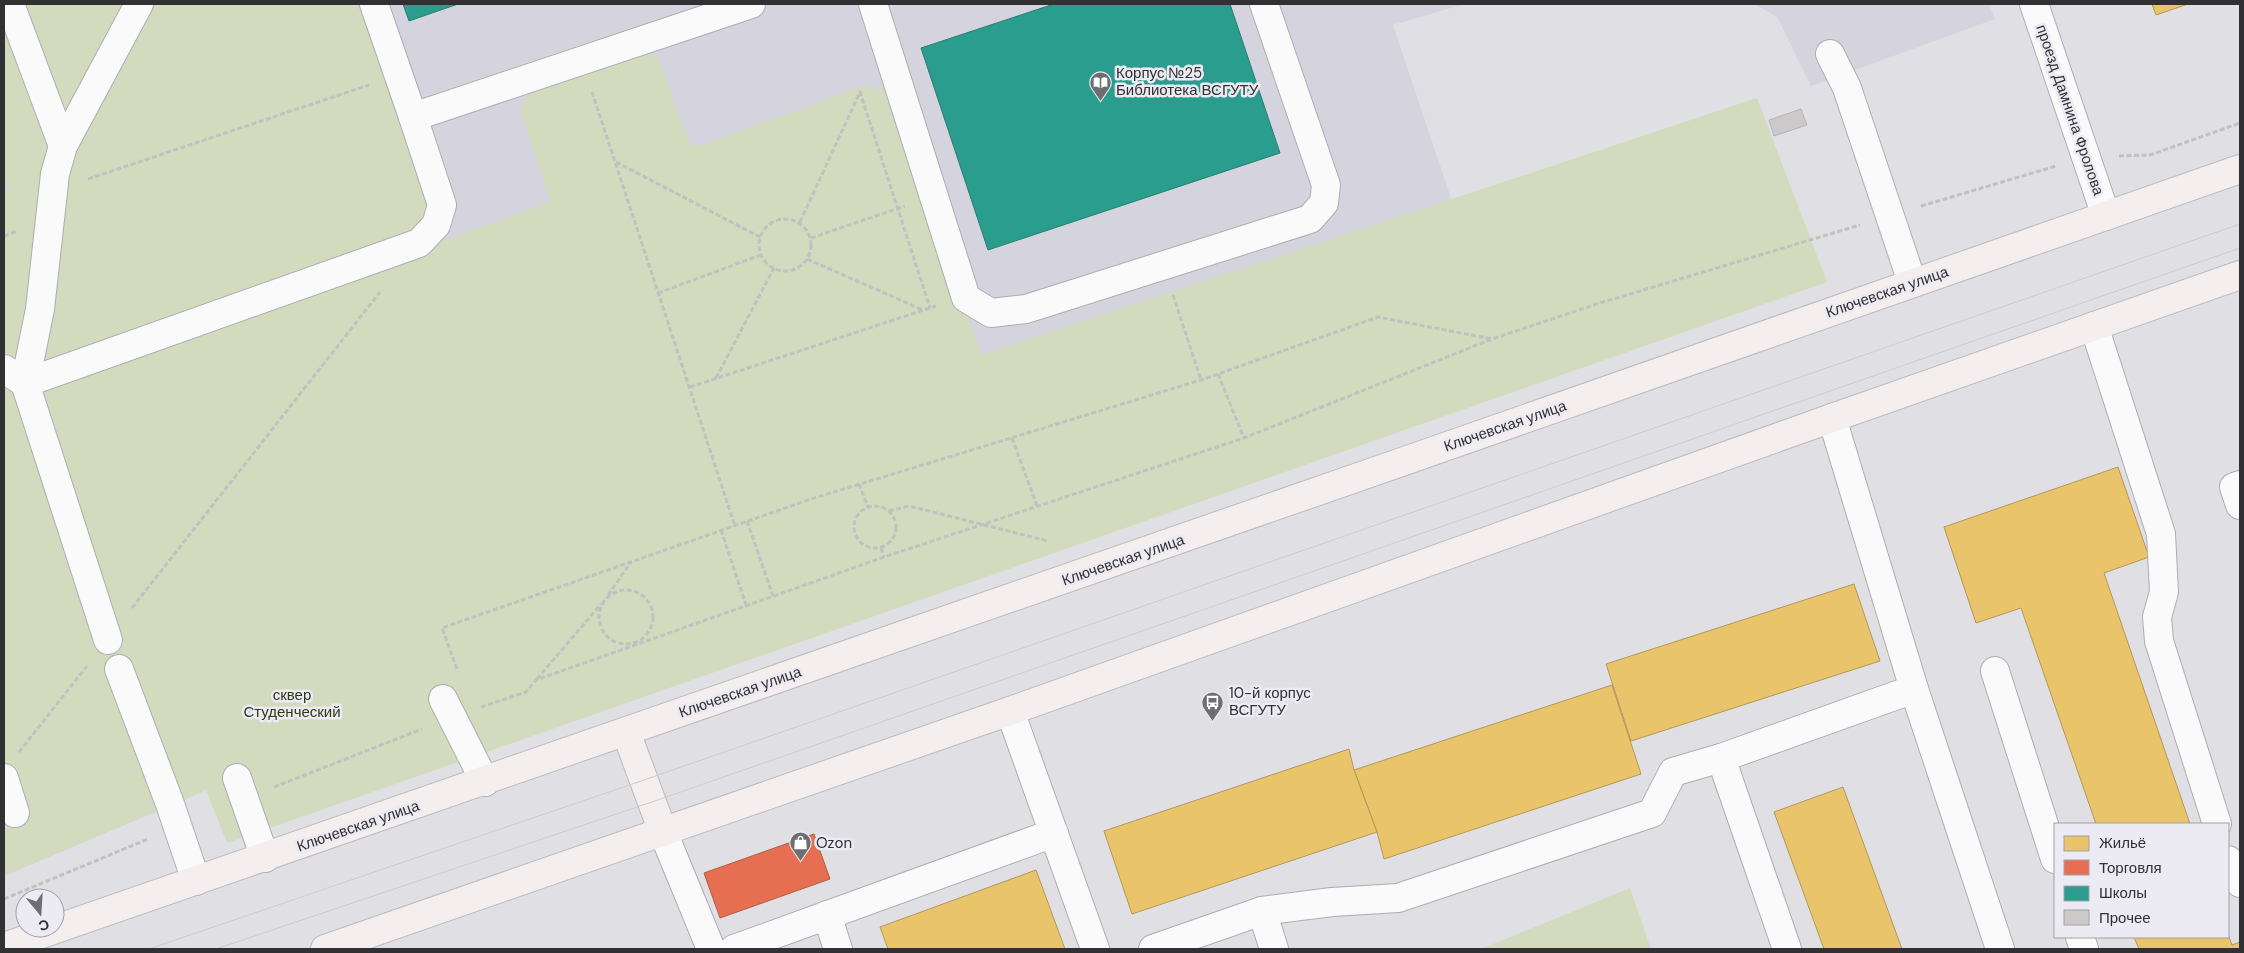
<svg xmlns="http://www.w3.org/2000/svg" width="2244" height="953" font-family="'DM Sans',sans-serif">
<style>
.built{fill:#d5d3dd}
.park{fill:#d3dbbe}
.homes{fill:#e9c46a;stroke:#b2985a}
.shops{fill:#e76f51;stroke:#b05c48}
.schools{fill:#2a9d8f;stroke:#2c7c73}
.building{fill:#cbc9ca;stroke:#b7b5b6}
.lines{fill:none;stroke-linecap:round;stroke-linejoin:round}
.minor-casing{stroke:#aeadb0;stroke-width:30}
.major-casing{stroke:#bbbbbd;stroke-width:30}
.path{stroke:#c1c1c1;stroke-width:3;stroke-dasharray:5 2.5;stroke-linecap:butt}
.minor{stroke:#fafafb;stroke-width:28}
.major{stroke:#f4eeee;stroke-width:28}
.tram{stroke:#cccbcc;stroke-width:1}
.labels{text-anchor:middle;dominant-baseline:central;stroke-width:5;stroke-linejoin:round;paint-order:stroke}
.poi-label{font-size:15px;fill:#313033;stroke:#eceaf2;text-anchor:start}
.street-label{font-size:15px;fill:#313033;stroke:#eceaf2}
.park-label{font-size:15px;fill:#303814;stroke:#eceaf2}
</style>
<rect width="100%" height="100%" fill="#e0dfe3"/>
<g class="built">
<polygon points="4,4 1464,4 1393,25 1452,201 709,444 207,790 4,876"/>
<polygon points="1755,4 1989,4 1995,19 1811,86 1777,17"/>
</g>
<g class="park">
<polygon points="4,4 362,4 442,241 550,202 520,111 528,95 640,54 658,57 688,140 697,147 862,86 886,90 899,102 981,355 1757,98 1827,282 227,843 206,790 4,876 4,192 9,190 4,174"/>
<polygon points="1630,888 1651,949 1481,949"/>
</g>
<g class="homes">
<polygon points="2152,4 2188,4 2156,15"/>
<polygon points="2118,467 2149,557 2104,573 2190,824 2096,824 2021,608 1976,623 1944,527"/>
<polygon points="1854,584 1880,661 1631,741 1606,664"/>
<polygon points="1612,685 1641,774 1384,859 1377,832 1354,770"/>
<polygon points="1349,749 1354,770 1377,832 1132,914 1104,831"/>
<polygon points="1843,787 1902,949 1824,949 1774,812"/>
<polygon points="1036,870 1065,949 888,949 880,927"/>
<polygon points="2228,934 2232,945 2240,942 2240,949 2139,949 2134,937 2228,937"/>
</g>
<polygon class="shops" points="814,834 830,879 720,918 704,873"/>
<g class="schools">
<polygon points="403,4 458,4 409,21"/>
<polygon points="1054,4 1230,4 1280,153 988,250 921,48"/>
</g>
<polygon class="building" points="1801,109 1807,125 1774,136 1769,120"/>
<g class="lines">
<defs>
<g id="minor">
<polyline points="10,4 63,146"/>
<polyline points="374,4 413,117 751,4"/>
<polyline points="873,4 966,298 991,313 1026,309 1310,219 1324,203 1326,185 1264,4"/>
<polyline points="2034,4 2106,216"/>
<polyline points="1830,54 1847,88 1912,282"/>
<polyline points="2094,326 2161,534 2164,592 2157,617 2159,641 2217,824"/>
<polyline points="4,369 25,383 40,309 55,174 63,146 139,4"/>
<polyline points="1832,418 1914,689 2000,949"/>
<polyline points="2240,485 2234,487 2240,505"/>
<polyline points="108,640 25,383 419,243 436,225 442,205 413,117"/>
<polyline points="119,669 170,804 196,881"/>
<polyline points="1995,671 2055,859"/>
<polyline points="443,699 485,782"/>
<polyline points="1010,711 1095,949"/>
<polyline points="1721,758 1787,949"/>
<polyline points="4,778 15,813"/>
<polyline points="237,778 265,858"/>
<polyline points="663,832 711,949"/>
<polyline points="2228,860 2233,875 2240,883"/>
<polyline points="1262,911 1274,949"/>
<polyline points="827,915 838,949"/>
<polyline points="2080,937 2084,949"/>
<polyline points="734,949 1054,833"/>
<polyline points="1153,949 1262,911 1332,902 1398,898 1652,813 1673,772 1721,758 1914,689"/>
</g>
<g id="major">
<polyline points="626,732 663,832"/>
<path d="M4 947C750 691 1495 429 2240 169"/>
<polyline points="325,949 1010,711 1832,418 2240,275"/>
</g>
</defs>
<use href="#minor" class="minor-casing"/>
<use href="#major" class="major-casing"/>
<g class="path">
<polyline points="592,92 735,526"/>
<polyline points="2119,156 2150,155 2240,123"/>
<polyline points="616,162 760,237"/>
<polyline points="88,179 369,85"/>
<polyline points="1921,206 2056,166"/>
<circle cx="785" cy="245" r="26"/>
<polyline points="800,222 860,92 930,308"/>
<polyline points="4,236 17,231"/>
<polyline points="811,238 905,206"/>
<polyline points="807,259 923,310"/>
<polyline points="658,293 761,255"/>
<polyline points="1173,295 1201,380"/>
<polyline points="1218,374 1244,438"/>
<polyline points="716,378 774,268"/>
<polyline points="690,387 936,306"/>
<polyline points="1012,438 1037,506"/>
<polyline points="859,484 868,507"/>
<circle cx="875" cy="527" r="21"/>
<polyline points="889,511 909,506 1048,541"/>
<polyline points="747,521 773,596"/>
<polyline points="721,530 746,605"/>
<polyline points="881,548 884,557"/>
<circle cx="626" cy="617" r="27"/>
<polyline points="608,595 631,562"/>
<polyline points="132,608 380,292"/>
<polyline points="457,669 442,628 811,499 1201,380 1378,317 1492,339"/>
<polyline points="537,679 601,604"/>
<polyline points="481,707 526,692 536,680 884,557 1244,438 1492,339 1600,303 1860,225"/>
<polyline points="19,752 87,666"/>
<polyline points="274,787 422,729"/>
<polyline points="4,899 148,839"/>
</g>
<use href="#minor" class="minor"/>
<use href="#major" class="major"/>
<g class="tram">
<polyline points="149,949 644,780 2240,224"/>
<polyline points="216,949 652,802 2240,248"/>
</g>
</g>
<defs>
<symbol id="library-pin" viewBox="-11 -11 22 30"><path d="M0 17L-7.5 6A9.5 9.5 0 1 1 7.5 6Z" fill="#6e6d71" stroke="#eceaf2"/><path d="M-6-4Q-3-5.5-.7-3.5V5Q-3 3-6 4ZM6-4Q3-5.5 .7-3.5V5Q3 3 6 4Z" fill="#fff"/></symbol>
<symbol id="bus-pin" viewBox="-11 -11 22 30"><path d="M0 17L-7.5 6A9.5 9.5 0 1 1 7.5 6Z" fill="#6e6d71" stroke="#eceaf2"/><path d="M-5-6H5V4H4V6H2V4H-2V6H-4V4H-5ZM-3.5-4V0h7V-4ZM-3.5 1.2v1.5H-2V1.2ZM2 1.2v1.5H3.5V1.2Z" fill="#fff"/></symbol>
<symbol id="shop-pin" viewBox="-11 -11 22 30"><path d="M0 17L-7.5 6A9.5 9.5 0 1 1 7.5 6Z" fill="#6e6d71" stroke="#eceaf2"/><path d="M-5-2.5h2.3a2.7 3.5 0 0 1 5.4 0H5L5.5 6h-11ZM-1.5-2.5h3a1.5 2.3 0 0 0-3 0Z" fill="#fff"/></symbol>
</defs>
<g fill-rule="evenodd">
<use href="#library-pin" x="1088" y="70" width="25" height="34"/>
<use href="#bus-pin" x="1200" y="690" width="25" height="34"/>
<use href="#shop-pin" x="788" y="830" width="25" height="34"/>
</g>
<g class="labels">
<g class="poi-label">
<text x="1116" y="73">Корпус №25<tspan x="1116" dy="17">Библиотека ВСГУТУ</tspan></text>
<text x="1229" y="693">10-й корпус<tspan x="1229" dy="17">ВСГУТУ</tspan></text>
<text x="816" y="843">Ozon</text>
</g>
<g class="street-label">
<text transform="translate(2070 110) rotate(71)">проезд Дамнина Фролова</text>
<text transform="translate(1887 292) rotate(-19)">Ключевская улица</text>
<text transform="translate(1505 426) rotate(-19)">Ключевская улица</text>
<text transform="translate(1123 560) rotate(-19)">Ключевская улица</text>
<text transform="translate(740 692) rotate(-19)">Ключевская улица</text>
<text transform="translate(358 826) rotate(-19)">Ключевская улица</text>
</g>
<g class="park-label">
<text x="292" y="695">сквер<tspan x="292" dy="17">Студенческий</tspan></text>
</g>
</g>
<rect width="2244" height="953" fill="none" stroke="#313033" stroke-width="10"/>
<rect x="2054" y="823" width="175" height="115" fill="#eceaf2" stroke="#a1a0a6"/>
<rect x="2064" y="836" width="25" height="15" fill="#e9c46a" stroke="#a1a0a6"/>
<text x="2099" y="848" font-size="15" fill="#313033">Жильё</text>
<rect x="2064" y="860" width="25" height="15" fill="#e76f51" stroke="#a1a0a6"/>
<text x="2099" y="873" font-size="15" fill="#313033">Торговля</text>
<rect x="2064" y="886" width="25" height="15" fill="#2a9d8f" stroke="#a1a0a6"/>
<text x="2099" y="898" font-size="15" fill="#313033">Школы</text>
<rect x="2064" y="910" width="25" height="15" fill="#cbc9ca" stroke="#a1a0a6"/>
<text x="2099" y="923" font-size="15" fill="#313033">Прочее</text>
<g transform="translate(40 913) rotate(162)"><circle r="24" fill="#eceaf2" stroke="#a1a0a6"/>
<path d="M0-4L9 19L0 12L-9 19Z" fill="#6e6d71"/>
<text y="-8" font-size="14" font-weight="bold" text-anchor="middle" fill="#313033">С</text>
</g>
</svg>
